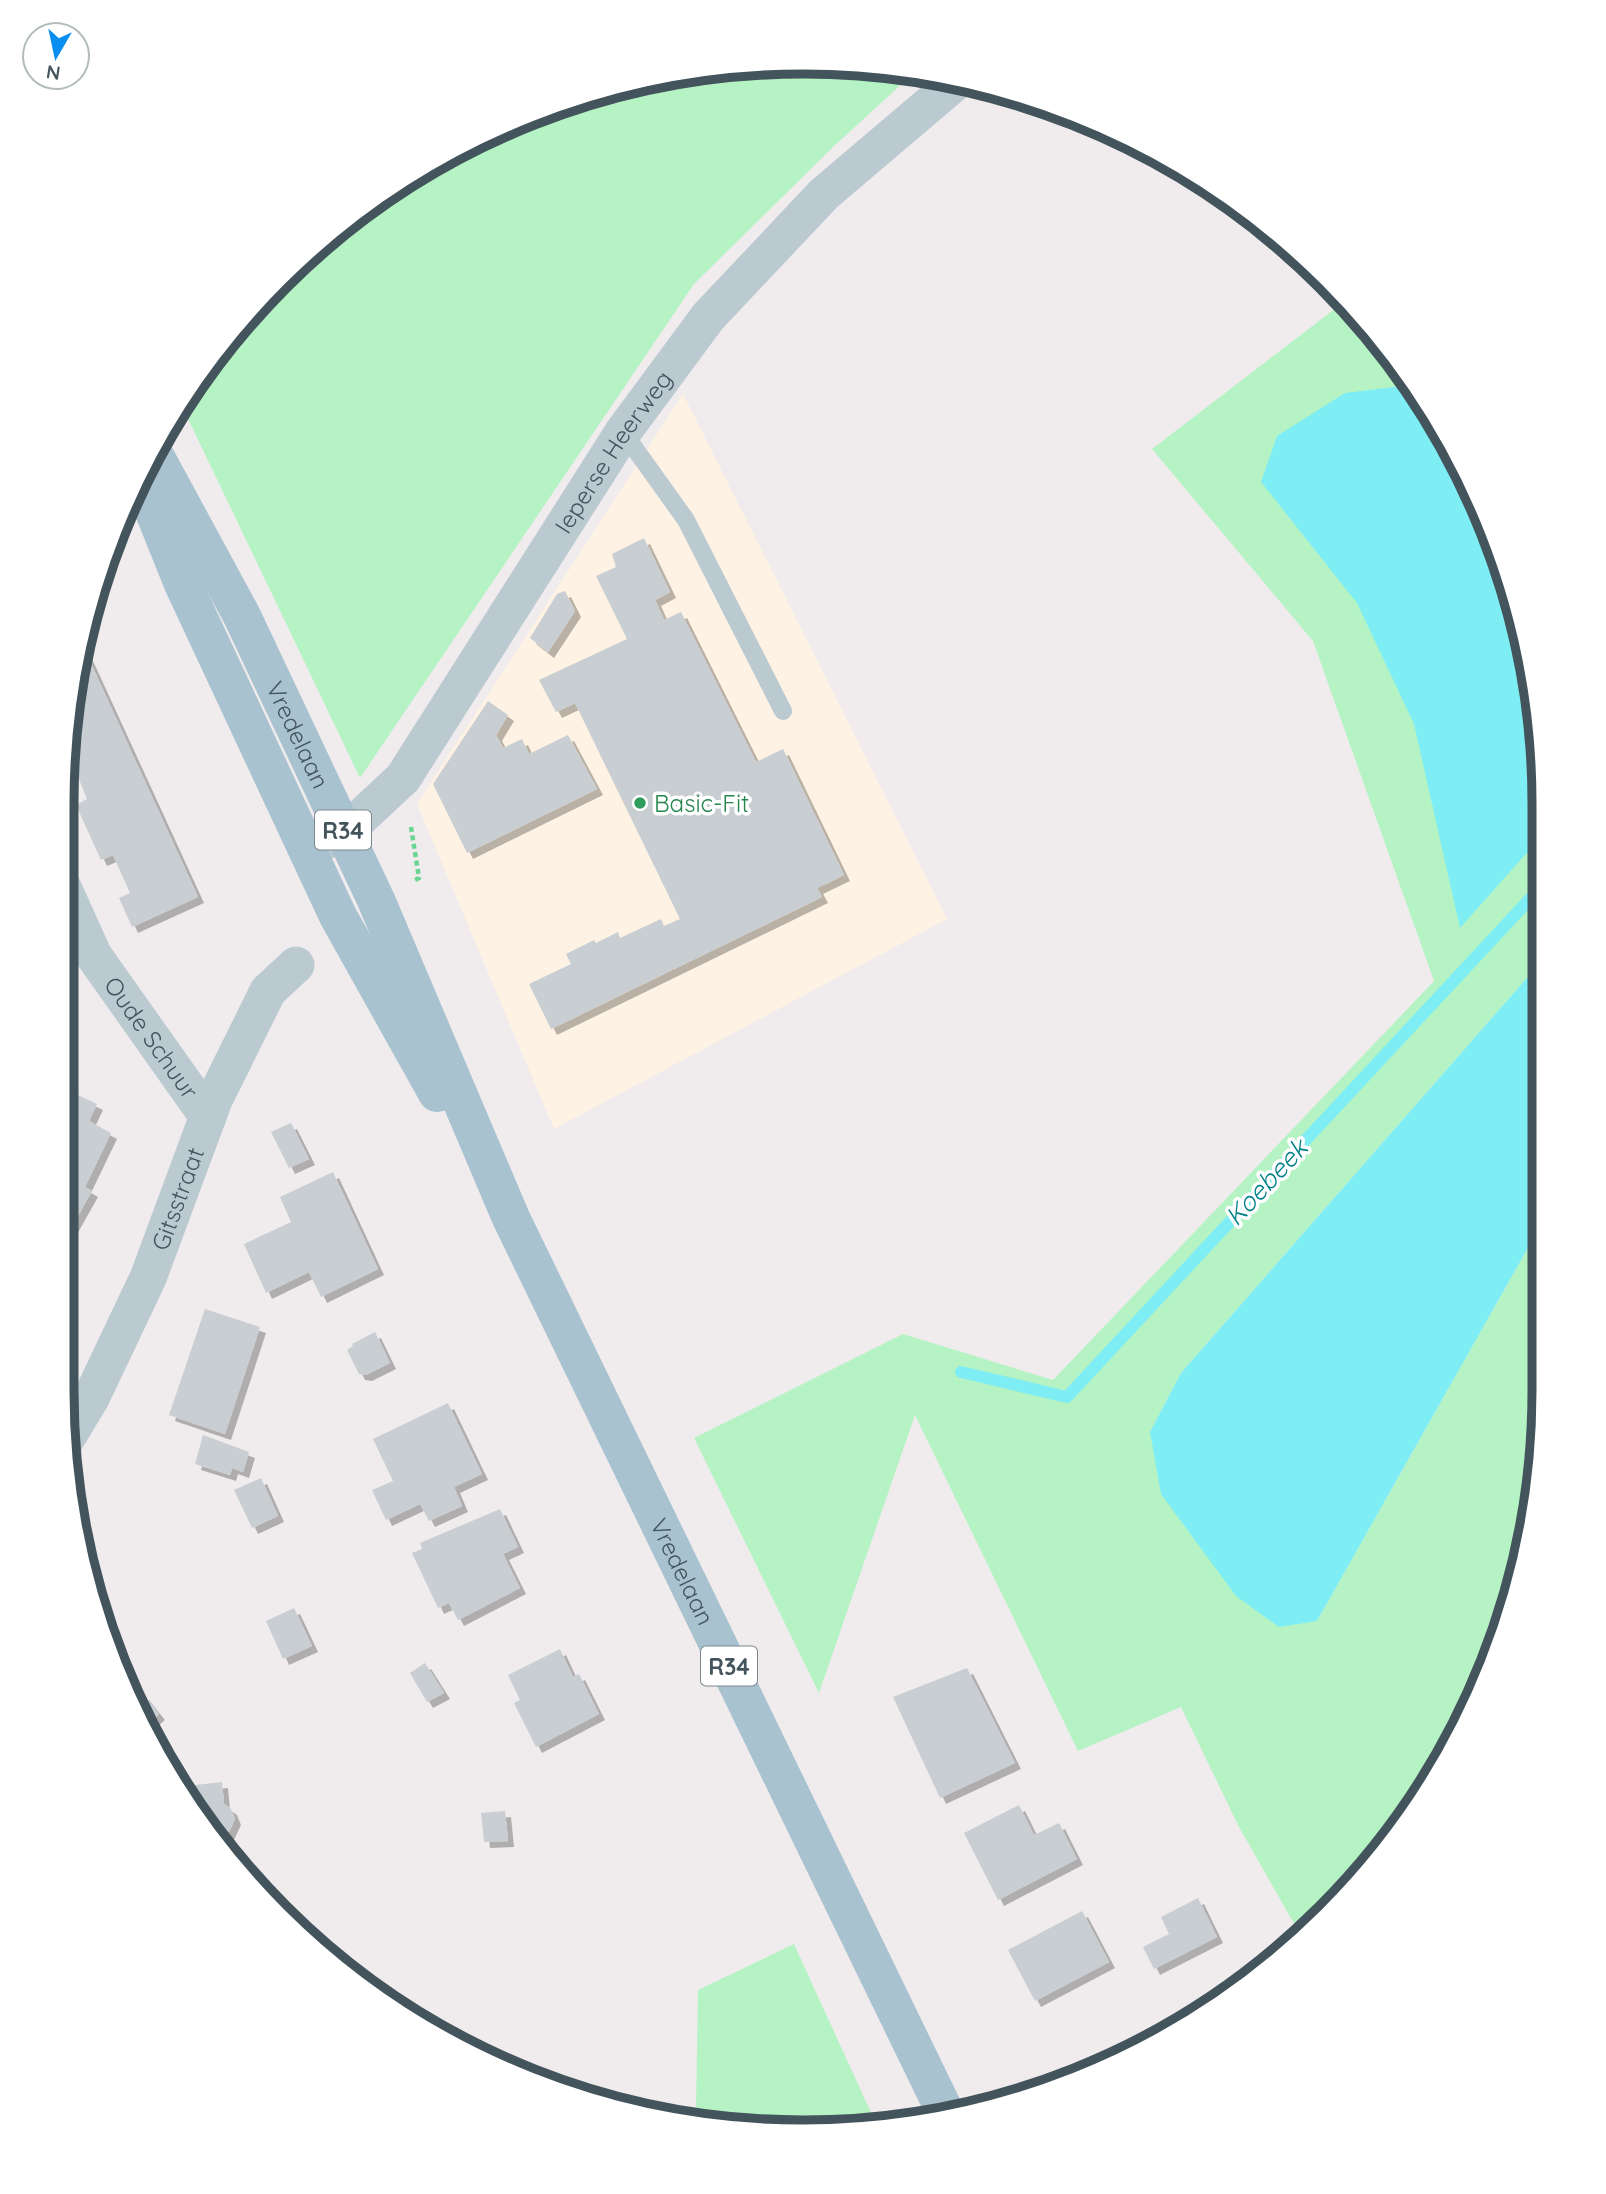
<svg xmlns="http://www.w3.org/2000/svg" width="1606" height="2194" font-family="Quicksand,sans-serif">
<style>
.commercial{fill:#fdf2e3}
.green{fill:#b5f3c4}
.water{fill:#7eedf4}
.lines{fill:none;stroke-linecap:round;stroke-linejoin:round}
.stream{stroke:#7eedf4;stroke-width:12}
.building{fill:#c8ced2;filter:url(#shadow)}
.path{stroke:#6ad491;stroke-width:4.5;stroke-dasharray:5 3.5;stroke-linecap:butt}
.service{stroke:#bbcad1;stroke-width:18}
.minor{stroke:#bbcad1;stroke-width:37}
.primary{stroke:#a9c2cf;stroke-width:38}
.leisure-dot{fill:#2e9e5b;stroke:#fff;stroke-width:2.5}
.labels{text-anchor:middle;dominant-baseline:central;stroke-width:7;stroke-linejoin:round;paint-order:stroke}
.shield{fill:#fff;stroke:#7b878d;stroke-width:2}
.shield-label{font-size:23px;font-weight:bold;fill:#43545c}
.street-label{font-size:24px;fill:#43545c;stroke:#fff}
.leisure-label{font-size:24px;fill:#27864d;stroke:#fff;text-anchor:start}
.water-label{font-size:26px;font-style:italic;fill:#04828a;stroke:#fff}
.rim{fill:none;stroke:#43545c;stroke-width:9}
</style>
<defs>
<filter id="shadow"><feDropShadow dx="6" dy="6" stdDeviation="0" flood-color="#0004"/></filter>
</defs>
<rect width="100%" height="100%" fill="#f0eced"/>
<polygon class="commercial" points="683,394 947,919 554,1129 417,804"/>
<g class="green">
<polygon points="754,63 899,68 916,71 833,147 694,284 360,778 180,402 186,391 246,314 351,215 475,138 611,87"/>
<polygon points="1345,301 1391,351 1488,519 1538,706 1540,963 1181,1373 1150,1432 1317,1621 1542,1223 1543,1440 1519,1583 1468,1719 1361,1880 1301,1936 1238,1825 1181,1707 1078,1751 915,1415 819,1693 694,1438 903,1334 1053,1380 1434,981 1313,641 1152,449"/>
<polygon points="794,1944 878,2128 803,2133 680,2121 696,2109 698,1990"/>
</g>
<g class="water">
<polygon points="1411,385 1488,519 1538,706 1539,839 1460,928 1414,724 1357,603 1261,482 1277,436 1345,393"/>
<polygon points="1540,963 1542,1223 1317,1621 1279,1627 1236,1596 1161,1494 1150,1432 1181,1373"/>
</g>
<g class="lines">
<polyline class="stream" points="961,1372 1067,1397 1540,888"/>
</g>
<g class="building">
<polygon points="644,538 670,592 655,600 664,620 681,612 756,762 783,749 844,875 817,888 822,897 551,1029 529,984 571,964 566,954 594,940 596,943 618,932 620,938 661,919 664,926 680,919 575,703 556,712 539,680 627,639 596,576 616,567 612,554"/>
<polygon points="565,591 575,611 548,652 530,638 557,594"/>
<polygon points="82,644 198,897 132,927 119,898 130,893 113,855 101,860 76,805 87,799 71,760 67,762"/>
<polygon points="488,701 508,715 496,735 503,748 522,739 529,754 568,735 597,789 467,853 433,784"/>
<polygon points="61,1087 97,1104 89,1121 111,1133 85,1187 92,1191 61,1246"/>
<polygon points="291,1123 309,1159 289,1168 271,1132"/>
<polygon points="333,1172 378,1269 321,1297 309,1272 266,1293 244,1244 291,1222 280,1197"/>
<polygon points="205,1309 260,1327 225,1434 169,1415"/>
<polygon points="375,1332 390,1363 366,1375 359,1374 347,1350 353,1346 352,1344"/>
<polygon points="448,1403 482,1474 454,1487 462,1506 429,1521 420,1504 386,1520 372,1490 393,1481 373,1439"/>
<polygon points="203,1435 249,1452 243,1472 232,1468 230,1475 195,1464"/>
<polygon points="261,1478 278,1516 252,1528 234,1490"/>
<polygon points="500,1509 518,1547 503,1554 520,1588 458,1620 449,1603 438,1608 412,1553 422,1549 420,1543"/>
<polygon points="294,1608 312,1646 283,1659 266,1621"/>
<polygon points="560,1649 573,1677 579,1674 599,1714 536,1747 514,1703 520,1700 508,1675"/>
<polygon points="425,1663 444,1693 427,1702 410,1673"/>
<polygon points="967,1668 1015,1763 940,1798 893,1697"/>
<polygon points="143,1694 159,1714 150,1722 167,1742 156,1747 129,1695 134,1700"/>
<polygon points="222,1782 224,1804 231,1809 235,1819 228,1834 230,1853 186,1803 178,1787"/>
<polygon points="1019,1805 1034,1835 1059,1823 1077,1859 998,1900 964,1833"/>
<polygon points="505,1811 508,1841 484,1842 481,1813"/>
<polygon points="1198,1898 1217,1937 1154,1969 1143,1947 1169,1934 1161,1917"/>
<polygon points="1082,1911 1109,1962 1035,2001 1008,1950"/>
<polygon points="1122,2052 1123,2055 1087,2076 1073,2080 1071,2076"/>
</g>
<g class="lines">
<polyline class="path" points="411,827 419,878 413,881"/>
<polyline class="service" points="623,432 686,520 783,711"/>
<g class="minor">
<path id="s1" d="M307 849 344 833 403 778 623 432 708 317 824 194 957 81"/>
<path id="s2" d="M61 883 94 956 208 1117"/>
<path id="s3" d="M67 1438 91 1398 148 1278 214 1100 268 991 296 965"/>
</g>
<g class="primary">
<path id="s4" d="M153 452 242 616 376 900 511 1218 946 2114"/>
<polyline points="140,477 183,584 338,916 437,1093"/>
</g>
</g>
<circle class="leisure-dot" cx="640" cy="803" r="7"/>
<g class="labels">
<g class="shield">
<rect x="315" y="810.5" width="56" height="39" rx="5"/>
<rect x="701" y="1646.5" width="56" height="39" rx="5"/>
</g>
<g class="shield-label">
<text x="343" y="830">R34</text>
<text x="729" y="1666">R34</text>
</g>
<g class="street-label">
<text stroke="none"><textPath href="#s1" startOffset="509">Ieperse Heerweg</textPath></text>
<text stroke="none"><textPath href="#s4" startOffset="318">Vredelaan</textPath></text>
<text stroke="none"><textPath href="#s2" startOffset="180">Oude Schuur</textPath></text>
<text stroke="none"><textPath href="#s3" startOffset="264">Gitsstraat</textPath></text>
<text stroke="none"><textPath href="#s4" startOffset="1239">Vredelaan</textPath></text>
</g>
<g class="leisure-label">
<text x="654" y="803">Basic-Fit</text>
</g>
<g class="water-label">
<text transform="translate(1266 1182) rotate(-47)">Koebeek</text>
</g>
</g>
<path d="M0 0H1606V2194H0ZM803 74H803A729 729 0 0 1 1532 803V1391A729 729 0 0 1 803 2120H803A729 729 0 0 1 74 1391V803A729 729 0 0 1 803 74Z" fill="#fff" fill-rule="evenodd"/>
<path class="rim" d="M803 74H803A729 729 0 0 1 1532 803V1391A729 729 0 0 1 803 2120H803A729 729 0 0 1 74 1391V803A729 729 0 0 1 803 74Z"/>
<g transform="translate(56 56) rotate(189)"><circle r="33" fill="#ffffff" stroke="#b4bbbe" stroke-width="2"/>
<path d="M0-5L12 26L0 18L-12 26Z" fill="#078eef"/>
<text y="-10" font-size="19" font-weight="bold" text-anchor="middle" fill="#43545c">N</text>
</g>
</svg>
